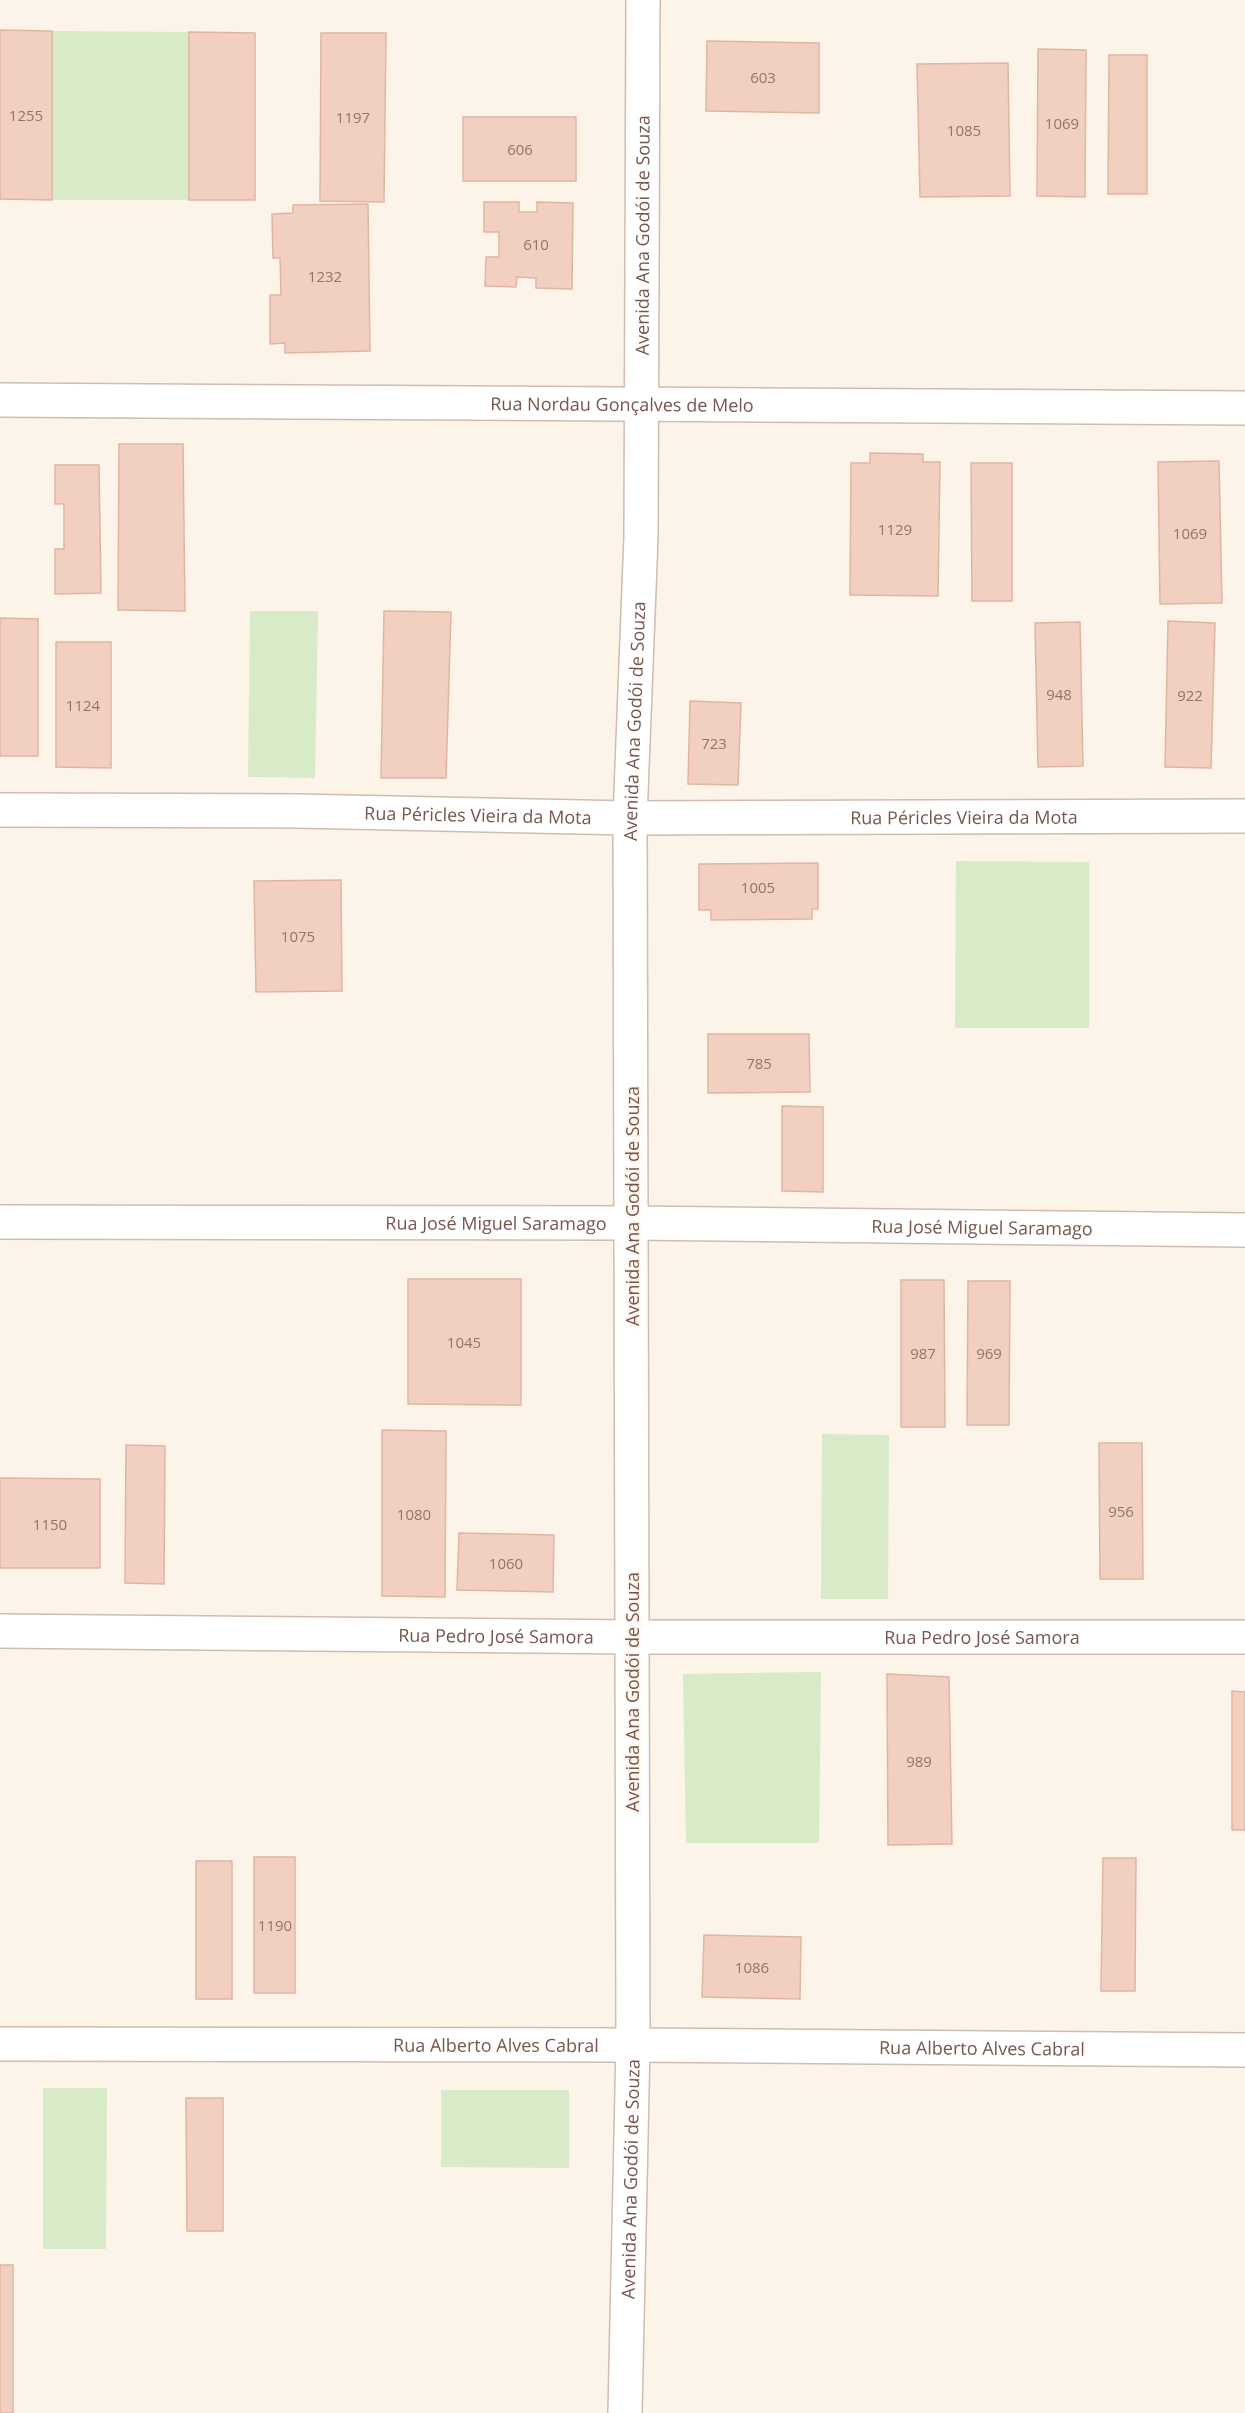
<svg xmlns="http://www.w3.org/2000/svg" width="1245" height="2413" font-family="'Open Sans',sans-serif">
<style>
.green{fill:#d8eac7}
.building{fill:#f1cfc1;stroke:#e3b4a2;stroke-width:1.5}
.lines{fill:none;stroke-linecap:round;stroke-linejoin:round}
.minor-casing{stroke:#d0bcb1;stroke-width:36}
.minor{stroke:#fff;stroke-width:33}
.labels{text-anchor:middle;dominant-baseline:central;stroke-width:4.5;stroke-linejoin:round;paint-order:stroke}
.number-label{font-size:15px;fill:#95756a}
.street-label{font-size:18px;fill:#76574d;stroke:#fff7ef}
</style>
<rect width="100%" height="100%" fill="#fcf3e9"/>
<g class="green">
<polygon points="52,31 189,32 189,200 52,200"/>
<polygon points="250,611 318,611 315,778 248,777"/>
<polygon points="956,861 1089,862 1089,1028 955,1028"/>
<polygon points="822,1434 889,1435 888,1599 821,1599"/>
<polygon points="821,1672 819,1843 686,1843 683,1674"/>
<polygon points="43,2088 107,2088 106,2249 43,2249"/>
<polygon points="441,2090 569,2090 569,2168 441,2167"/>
</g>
<g class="building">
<polygon points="0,30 52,31 52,200 0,199"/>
<polygon points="189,32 255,33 255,200 189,200"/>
<polygon points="321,33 386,33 384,202 320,201"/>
<polygon points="707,41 819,43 819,113 706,111"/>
<polygon points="1038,49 1086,50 1085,197 1037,196"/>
<polygon points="1109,55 1147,55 1147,194 1108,194"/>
<polygon points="1008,63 1010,196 920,197 917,64"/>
<rect x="463" y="117" width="113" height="64"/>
<polygon points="484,202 519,202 519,212 537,212 537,202 573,203 572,289 536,288 536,278 517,277 516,287 485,286 486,257 499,257 499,232 484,232"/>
<polygon points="368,204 370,351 285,353 285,343 270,344 270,295 281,295 280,258 273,258 272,214 293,213 293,205"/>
<polygon points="119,444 183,444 185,611 118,610"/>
<polygon points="870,453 923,454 923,462 940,462 938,596 850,595 851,463 870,463"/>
<polygon points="1219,461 1222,603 1160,604 1158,462"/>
<polygon points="971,463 1012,463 1012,601 972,601"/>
<polygon points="55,465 99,465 101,593 55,594 55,549 64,549 64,504 55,504"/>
<polygon points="384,611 451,612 446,778 381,778"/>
<polygon points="0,618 38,619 38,756 0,756"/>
<polygon points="1168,621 1215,623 1211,768 1165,767"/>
<polygon points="1080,622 1083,766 1038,767 1035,623"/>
<polygon points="56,642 111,642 111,768 56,767"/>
<polygon points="690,701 741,703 738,785 688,784"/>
<polygon points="818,863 818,909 812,909 812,919 711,920 711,910 699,910 699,864"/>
<polygon points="341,880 342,991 256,992 254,881"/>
<polygon points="708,1034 809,1034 810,1092 708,1093"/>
<polygon points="782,1106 823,1107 823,1192 782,1191"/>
<polygon points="408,1279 521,1279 521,1405 408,1404"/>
<polygon points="901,1280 944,1280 945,1427 901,1427"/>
<polygon points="968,1281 1010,1281 1009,1425 967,1425"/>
<polygon points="382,1430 446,1431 445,1597 382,1596"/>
<polygon points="1099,1443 1142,1443 1143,1579 1100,1579"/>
<polygon points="126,1445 165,1446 164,1584 125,1583"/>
<polygon points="0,1478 100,1479 100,1568 0,1568"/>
<polygon points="459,1533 554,1535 553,1592 457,1590"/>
<polygon points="887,1674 949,1677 952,1844 888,1845"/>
<polygon points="1232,1691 1245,1692 1245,1830 1232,1830"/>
<rect x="254" y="1857" width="41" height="136"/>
<polygon points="1103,1858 1136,1858 1135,1991 1101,1991"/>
<rect x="196" y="1861" width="36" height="138"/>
<polygon points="704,1935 801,1937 800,1999 702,1997"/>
<polygon points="186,2098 223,2098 223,2231 187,2231"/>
<rect x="0" y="2265" width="13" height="148"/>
</g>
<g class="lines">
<defs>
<g id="minor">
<path id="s1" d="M0 400 1245 408"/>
<path id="s2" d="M0 810 297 811 630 818 1245 816"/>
<path id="s3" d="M0 1222 632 1223 1245 1230"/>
<path id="s4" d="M0 1631 633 1637H1245"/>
<path id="s5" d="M0 2044 633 2045 1245 2050"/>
<path id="s6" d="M625 2413 633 2045 630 818 641 537 643 0"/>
</g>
</defs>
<use href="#minor" class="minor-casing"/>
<use href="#minor" class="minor"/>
</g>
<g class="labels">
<g class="number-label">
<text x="763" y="77">603</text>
<text x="26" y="115">1255</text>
<text x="353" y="117">1197</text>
<text x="1062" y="123">1069</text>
<text x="964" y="130">1085</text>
<text x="520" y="149">606</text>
<text x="536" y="244">610</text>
<text x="325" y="276">1232</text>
<text x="895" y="529">1129</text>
<text x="1190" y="533">1069</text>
<text x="1059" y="694">948</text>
<text x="1190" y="695">922</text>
<text x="83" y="705">1124</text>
<text x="714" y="743">723</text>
<text x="758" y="887">1005</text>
<text x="298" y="936">1075</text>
<text x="759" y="1063">785</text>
<text x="464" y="1342">1045</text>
<text x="923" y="1353">987</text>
<text x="989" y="1353">969</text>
<text x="1121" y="1511">956</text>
<text x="414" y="1514">1080</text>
<text x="50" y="1524">1150</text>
<text x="506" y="1563">1060</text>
<text x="919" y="1761">989</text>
<text x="275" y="1925">1190</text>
<text x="752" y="1967">1086</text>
</g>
<g class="street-label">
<text stroke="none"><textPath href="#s6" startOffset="2178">Avenida Ana Godói de Souza</textPath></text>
<text stroke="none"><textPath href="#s1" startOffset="622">Rua Nordau Gonçalves de Melo</textPath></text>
<text stroke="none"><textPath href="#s6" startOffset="1692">Avenida Ana Godói de Souza</textPath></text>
<text stroke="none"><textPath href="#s2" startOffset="478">Rua Péricles Vieira da Mota</textPath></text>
<text stroke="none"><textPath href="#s2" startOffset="964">Rua Péricles Vieira da Mota</textPath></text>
<text transform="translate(632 1206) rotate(-90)">Avenida Ana Godói de Souza</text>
<text stroke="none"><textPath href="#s3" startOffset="496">Rua José Miguel Saramago</textPath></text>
<text stroke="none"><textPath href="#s3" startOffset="982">Rua José Miguel Saramago</textPath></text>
<text stroke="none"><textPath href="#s4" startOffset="496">Rua Pedro José Samora</textPath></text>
<text stroke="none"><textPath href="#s4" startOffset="982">Rua Pedro José Samora</textPath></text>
<text transform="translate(632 1692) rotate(-90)">Avenida Ana Godói de Souza</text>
<text stroke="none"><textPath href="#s5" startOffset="496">Rua Alberto Alves Cabral</textPath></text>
<text stroke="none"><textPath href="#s5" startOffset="982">Rua Alberto Alves Cabral</textPath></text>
<text stroke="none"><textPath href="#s6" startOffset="234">Avenida Ana Godói de Souza</textPath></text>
</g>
</g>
</svg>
